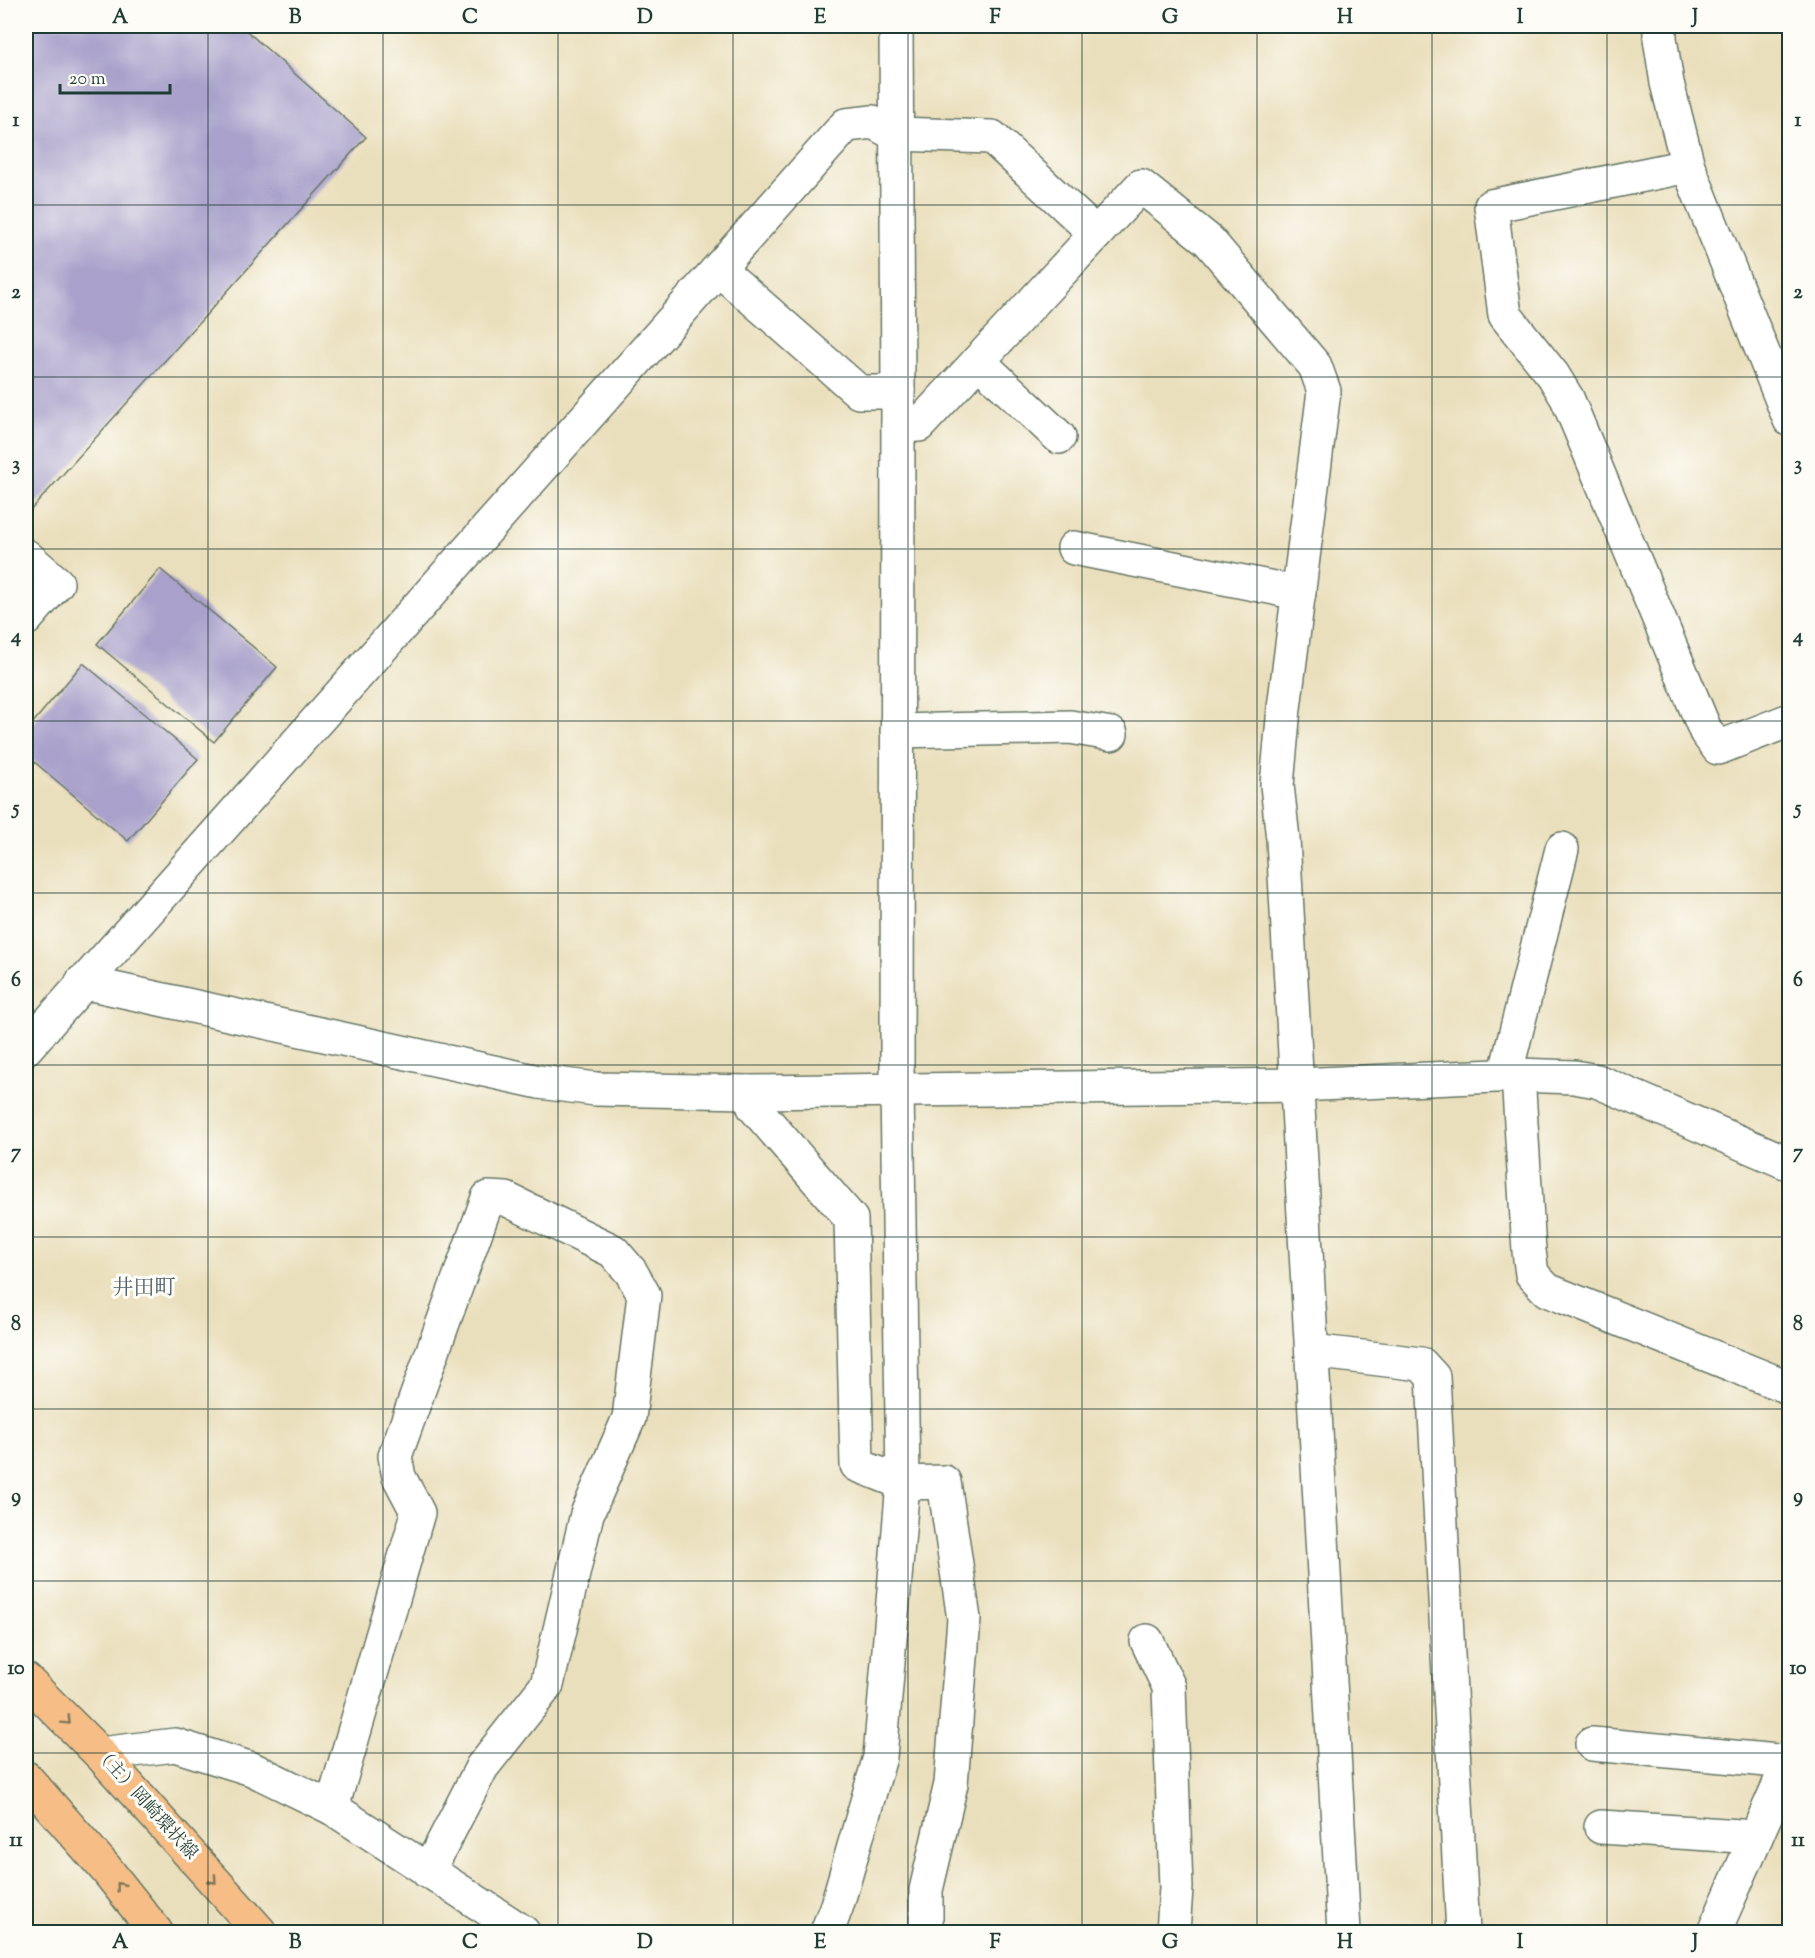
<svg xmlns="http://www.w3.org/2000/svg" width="1815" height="1958" font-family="'Sorts Mill Goudy','Noto Serif JP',serif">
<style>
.building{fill:#a9a1cb}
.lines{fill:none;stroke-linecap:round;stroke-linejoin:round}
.minor-casing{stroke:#667664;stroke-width:36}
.major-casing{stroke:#667664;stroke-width:36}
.minor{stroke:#fff;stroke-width:33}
.major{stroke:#f6be86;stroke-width:33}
.oneway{stroke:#807759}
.grid{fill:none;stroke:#1f3d34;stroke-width:1.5;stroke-opacity:0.55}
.labels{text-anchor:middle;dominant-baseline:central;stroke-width:6;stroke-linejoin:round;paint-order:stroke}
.street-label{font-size:18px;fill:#1f3d34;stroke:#fdfcf7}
.quarter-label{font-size:21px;fill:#4f6069;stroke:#fdfcf7}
.neatline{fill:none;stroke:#1f3d34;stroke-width:2}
.grid-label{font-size:20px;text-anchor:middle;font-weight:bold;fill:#1f3d34}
</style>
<rect width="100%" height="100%" fill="#fdfcf7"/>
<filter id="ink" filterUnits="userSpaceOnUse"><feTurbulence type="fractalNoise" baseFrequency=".0167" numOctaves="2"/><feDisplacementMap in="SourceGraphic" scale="12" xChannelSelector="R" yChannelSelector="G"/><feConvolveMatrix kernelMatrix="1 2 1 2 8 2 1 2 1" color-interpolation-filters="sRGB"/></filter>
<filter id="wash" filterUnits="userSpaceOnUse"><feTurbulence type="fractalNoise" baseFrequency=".008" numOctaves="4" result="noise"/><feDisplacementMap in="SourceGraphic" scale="24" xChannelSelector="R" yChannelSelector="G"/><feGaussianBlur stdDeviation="1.35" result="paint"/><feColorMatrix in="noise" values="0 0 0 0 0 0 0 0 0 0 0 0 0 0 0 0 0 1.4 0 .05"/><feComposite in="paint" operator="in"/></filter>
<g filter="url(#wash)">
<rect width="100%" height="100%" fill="#eadfbc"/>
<g id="blocks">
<g class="building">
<polygon points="26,26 241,26 366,137 29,512 26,509"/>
<polygon points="160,569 277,667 214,742 97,644"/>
<polygon points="83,663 198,759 128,841 26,755 26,731"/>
</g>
</g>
</g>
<g filter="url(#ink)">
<use href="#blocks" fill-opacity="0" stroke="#667664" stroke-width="1.5"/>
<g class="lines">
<defs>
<g id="minor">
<polyline points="1660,26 1660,38 1667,83 1688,166 1790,420"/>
<polyline points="1688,166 1491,206 1505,315 1553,375 1567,398 1706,732 1718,748 1790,720"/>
<polyline points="721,266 730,279 859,392 880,392 898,390"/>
<polyline points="978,361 1059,437"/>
<polyline points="898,426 919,425 1096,234"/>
<polyline points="1074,548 1299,593"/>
<polyline points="26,556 57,583 26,619"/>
<polyline points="897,731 1070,727 1111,734"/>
<polyline points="82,982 539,1082 596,1089 748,1092 1297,1085 1518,1075 1574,1077 1597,1081 1790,1164"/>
<polyline points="26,1048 846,125 873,122 895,134 992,137 1096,234 1141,186 1209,241 1315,366 1324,391 1284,708 1277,785 1283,839 1344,1932"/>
<polyline points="1518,1075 1529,1251 1532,1274 1547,1290 1790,1388"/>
<polyline points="1505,1076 1562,849"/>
<polyline points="748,1092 754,1107 851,1219 857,1465 903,1483 944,1482 964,1619 951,1784 926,1890 926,1932"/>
<polyline points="1312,1351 1421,1364 1433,1377 1463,1932"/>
<polyline points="1147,1641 1169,1687 1176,1888 1173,1932"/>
<polyline points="1592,1744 1789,1762"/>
<polyline points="100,1754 175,1745 252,1769 332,1808 523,1932"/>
<polyline points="332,1808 418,1513 399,1477 395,1456 488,1198 506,1199 613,1251 631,1272 644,1295 629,1418 587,1514 547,1685 482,1767 428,1872"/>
<polyline points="1601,1827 1756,1837"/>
<polyline points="827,1932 837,1905 880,1757 903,1483 897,1089 898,390 896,26"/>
<polyline points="1714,1932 1790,1760"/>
</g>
<g id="major">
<polyline points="26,1680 100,1754 260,1932"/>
<polyline points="26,1778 106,1869 156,1932"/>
</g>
</defs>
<use href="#minor" class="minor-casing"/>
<use href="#major" class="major-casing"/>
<use href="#minor" class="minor"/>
<use href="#major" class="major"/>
</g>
<defs><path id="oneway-chevron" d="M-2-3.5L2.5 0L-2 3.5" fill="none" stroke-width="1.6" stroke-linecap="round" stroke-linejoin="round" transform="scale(1.5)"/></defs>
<g class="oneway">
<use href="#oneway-chevron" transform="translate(67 1721) rotate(45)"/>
<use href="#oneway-chevron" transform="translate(213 1880) rotate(48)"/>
<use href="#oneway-chevron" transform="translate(120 1886) rotate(-128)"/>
</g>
</g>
<path class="grid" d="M208 26V1932M383 26V1932M558 26V1932M733 26V1932M908 26V1932M1082 26V1932M1257 26V1932M1432 26V1932M1607 26V1932M26 205H1790M26 377H1790M26 549H1790M26 721H1790M26 893H1790M26 1065H1790M26 1237H1790M26 1409H1790M26 1581H1790M26 1753H1790"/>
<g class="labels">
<g class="street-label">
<text transform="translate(145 1804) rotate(48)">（主）岡崎環状線</text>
</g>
<g class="quarter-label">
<text x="144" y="1289">井田町</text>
</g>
</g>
<rect width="1815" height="1958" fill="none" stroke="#fdfcf7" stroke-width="66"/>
<path d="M60 84v9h110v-9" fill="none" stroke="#1f3d34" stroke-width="3"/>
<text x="69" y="84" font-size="18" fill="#1f3d34" stroke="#fdfcf7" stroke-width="4.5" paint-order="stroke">20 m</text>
<rect x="33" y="33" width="1749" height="1892" class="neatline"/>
<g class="grid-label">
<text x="120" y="23">A</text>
<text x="295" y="23">B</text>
<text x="470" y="23">C</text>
<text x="645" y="23">D</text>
<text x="820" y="23">E</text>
<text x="995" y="23">F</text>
<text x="1170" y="23">G</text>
<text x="1345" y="23">H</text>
<text x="1520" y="23">I</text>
<text x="1695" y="23">J</text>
<text x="16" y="126">1</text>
<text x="1798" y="126">1</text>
<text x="16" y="298">2</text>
<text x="1798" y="298">2</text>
<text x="16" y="470">3</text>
<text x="1798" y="470">3</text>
<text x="16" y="642">4</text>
<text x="1798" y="642">4</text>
<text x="16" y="814">5</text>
<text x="1798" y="814">5</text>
<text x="16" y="986">6</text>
<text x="1798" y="986">6</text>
<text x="16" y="1158">7</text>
<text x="1798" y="1158">7</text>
<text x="16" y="1330">8</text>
<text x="1798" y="1330">8</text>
<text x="16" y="1502">9</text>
<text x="1798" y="1502">9</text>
<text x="16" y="1674">10</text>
<text x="1798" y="1674">10</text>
<text x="16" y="1846">11</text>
<text x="1798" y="1846">11</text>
<text x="120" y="1948">A</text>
<text x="295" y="1948">B</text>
<text x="470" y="1948">C</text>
<text x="645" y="1948">D</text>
<text x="820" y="1948">E</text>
<text x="995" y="1948">F</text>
<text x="1170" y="1948">G</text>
<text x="1345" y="1948">H</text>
<text x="1520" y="1948">I</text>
<text x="1695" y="1948">J</text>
</g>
</svg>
